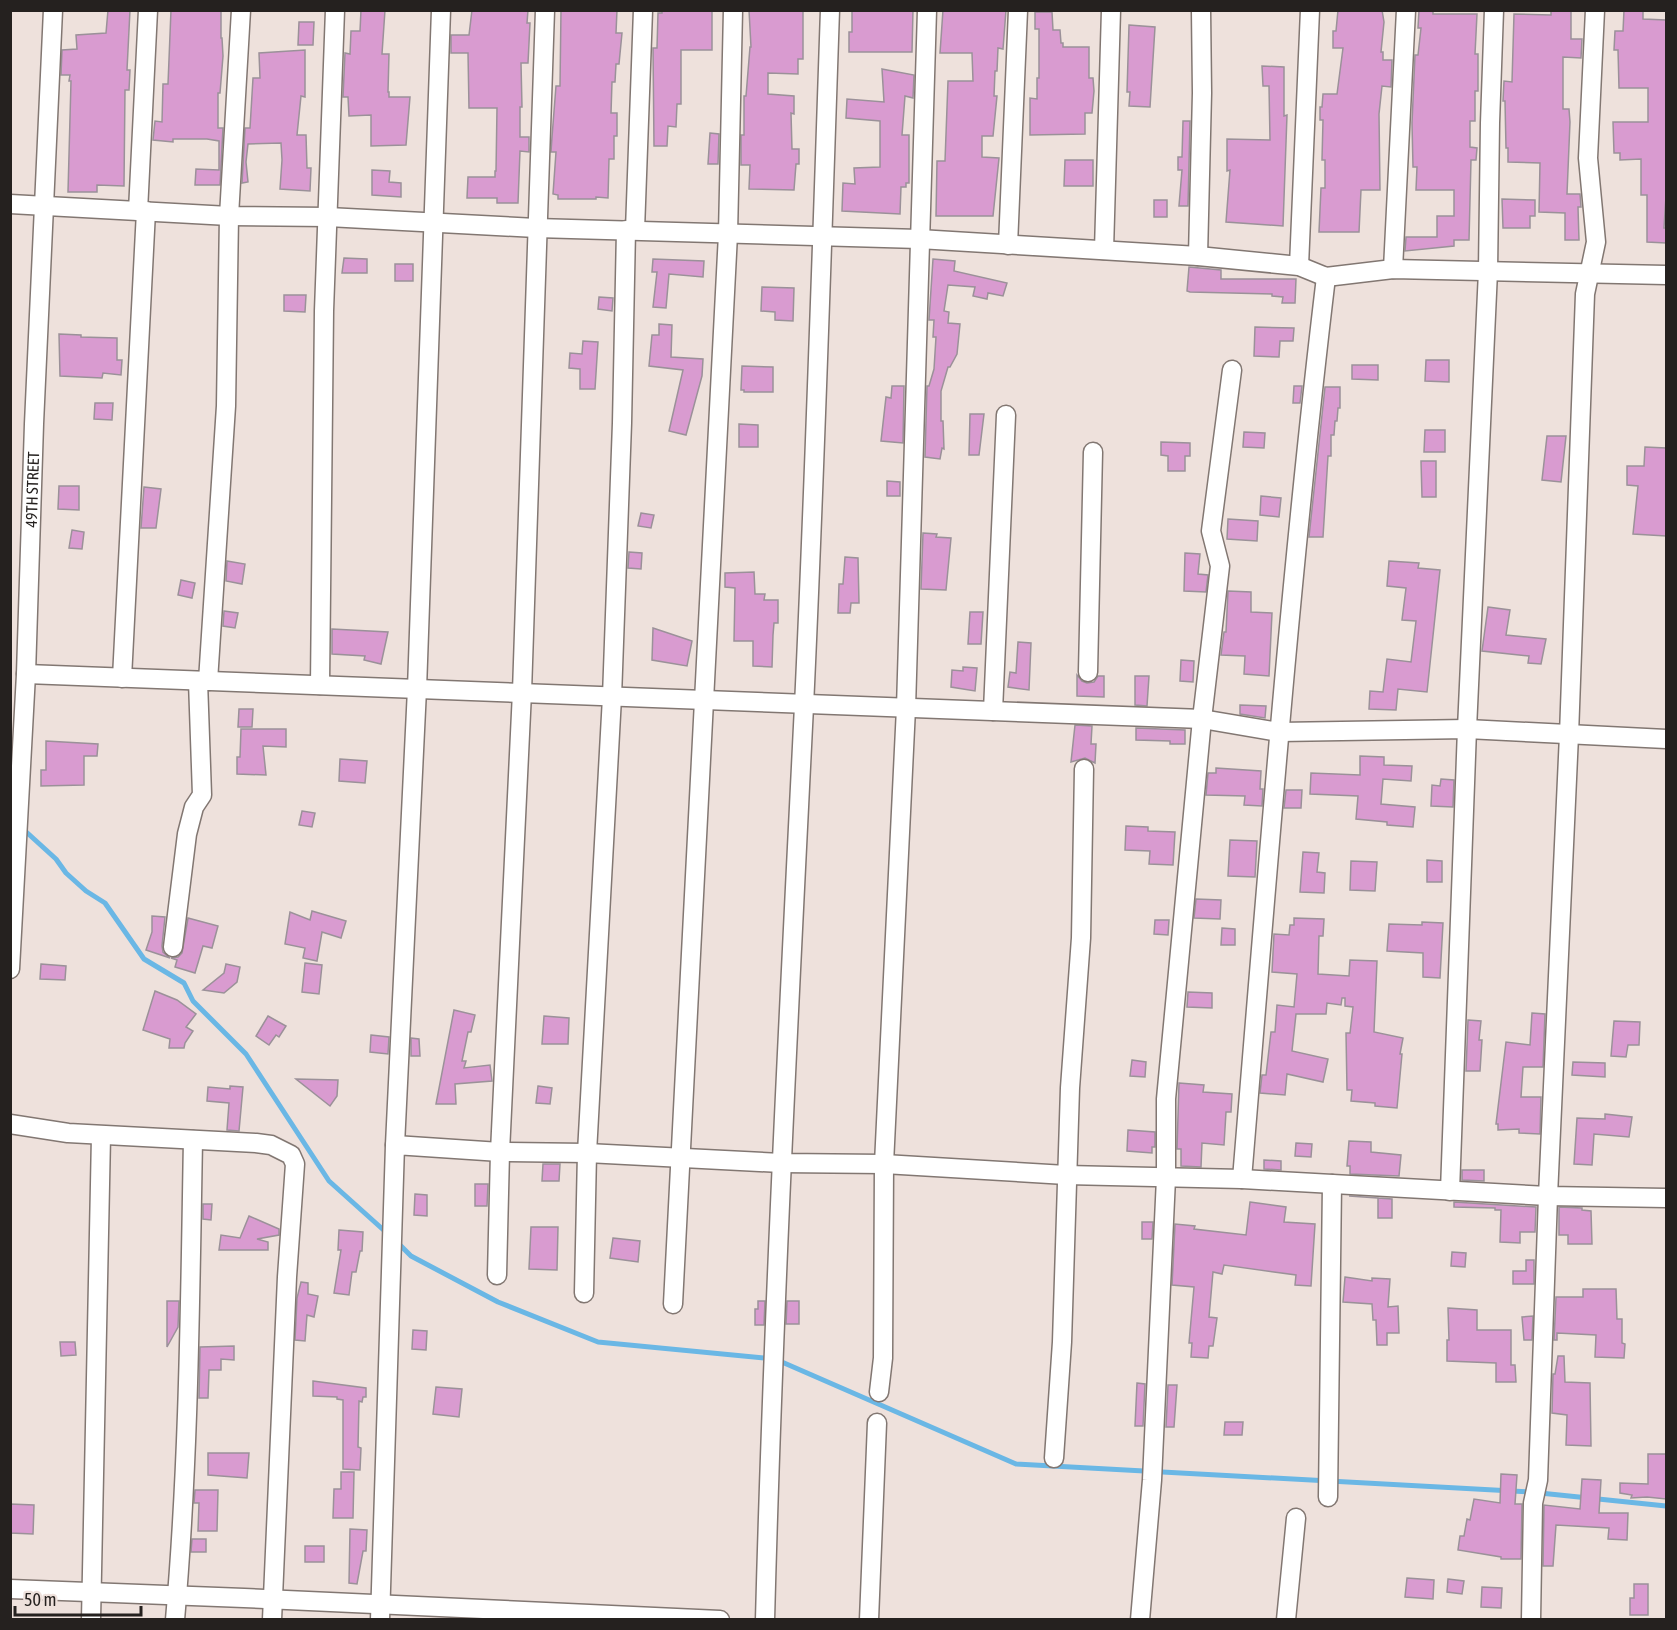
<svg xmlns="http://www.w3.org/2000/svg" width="1677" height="1630" font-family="'Asap Condensed',sans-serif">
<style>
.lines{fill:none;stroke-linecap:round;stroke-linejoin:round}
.stream{stroke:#6ab7e5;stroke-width:5}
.building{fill:#d99bd0;stroke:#9b9199;stroke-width:1.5}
.street-casing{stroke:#827772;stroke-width:21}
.street{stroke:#fff;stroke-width:18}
.labels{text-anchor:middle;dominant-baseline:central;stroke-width:4.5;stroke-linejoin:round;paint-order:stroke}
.street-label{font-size:16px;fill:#25211f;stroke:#eee1dc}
</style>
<rect width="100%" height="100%" fill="#eee1dc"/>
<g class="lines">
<g class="stream">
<polyline points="23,829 56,859 66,873 86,891 105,903 144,959 184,983 193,1001 246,1054 329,1181 388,1234"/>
<polyline points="397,1242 411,1256 498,1302 598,1342 775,1359 1016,1464 1531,1492"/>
<polyline points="1540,1493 1666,1506"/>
</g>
</g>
<g class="building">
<polygon points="108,10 130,10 127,70 130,70 129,90 125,90 124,186 97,185 97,192 68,192 71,81 69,81 70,75 61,75 62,50 77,49 76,35 106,33"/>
<polygon points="171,10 221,10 221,38 222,38 223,56 220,93 218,93 218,128 223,128 220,185 195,185 196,169 219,170 219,141 207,139 173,139 173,142 153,140 155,121 162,122 163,84 168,84"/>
<polygon points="361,10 385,10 382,54 389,54 388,92 389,92 389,97 410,97 406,145 371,146 371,115 349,116 348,97 343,97 345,53 350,54 351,31 360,31"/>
<polygon points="472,10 528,10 527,23 530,23 528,63 521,63 522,107 520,107 520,137 529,137 529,152 520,151 518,203 497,203 497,198 467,198 468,177 495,177 495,171 496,171 497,108 469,108 468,53 451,53 451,35 469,35"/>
<polygon points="561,10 617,10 616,33 622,33 619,64 616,64 615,82 612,82 611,113 617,113 617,136 614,136 614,159 609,159 608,198 596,197 596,199 558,199 558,195 553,194 556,152 551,152 552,137 556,86 560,86"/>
<polygon points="662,10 712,10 712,50 681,50 681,104 677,104 676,127 668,126 667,146 654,146 653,48 657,48 658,13 662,13"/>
<polygon points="749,10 803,10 803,59 798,59 798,74 768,73 768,94 794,96 794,114 791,113 792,149 799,149 799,164 796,164 794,190 749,189 750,165 741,165 741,135 744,135 744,96 746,96 750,47 751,47"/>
<polygon points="852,10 913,10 912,52 849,52 849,32 852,32"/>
<polygon points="943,10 1006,10 1003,49 998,48 997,71 995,71 994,96 997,96 993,136 982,136 982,157 999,158 993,216 936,216 937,161 945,161 948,81 973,81 972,53 940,53"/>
<polygon points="1338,10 1382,10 1384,22 1381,52 1383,52 1383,60 1392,60 1391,87 1382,86 1379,114 1380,190 1361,190 1359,232 1319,232 1321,188 1325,188 1325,160 1322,160 1323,120 1320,120 1320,107 1322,107 1323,94 1337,94 1343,48 1333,48 1333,31 1336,31"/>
<polygon points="1419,10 1433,10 1433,14 1477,14 1475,54 1478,54 1478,91 1475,91 1475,121 1470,121 1470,147 1477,148 1476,160 1471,160 1469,240 1454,240 1454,246 1405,251 1406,237 1437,237 1437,216 1454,216 1454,190 1416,190 1417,167 1413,167 1412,123 1415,55 1418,55 1421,28 1418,28"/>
<polygon points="1551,10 1571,10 1571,39 1582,39 1581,58 1563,57 1563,109 1569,109 1570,122 1567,194 1580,194 1581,207 1578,207 1579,240 1565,240 1565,213 1539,212 1540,163 1508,162 1508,148 1506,148 1505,101 1503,101 1504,81 1512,82 1514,14 1551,15"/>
<polygon points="1624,10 1643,10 1643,19 1666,20 1666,196 1664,228 1666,228 1666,243 1647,242 1647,195 1641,195 1641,159 1620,160 1620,153 1614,153 1613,122 1648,122 1648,88 1619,88 1618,50 1614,50 1615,31 1623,31"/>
<polygon points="1035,12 1052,12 1053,30 1060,30 1061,43 1063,43 1063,47 1089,47 1089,78 1093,78 1094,91 1092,113 1085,113 1085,134 1030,135 1030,98 1037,99 1037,78 1039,78 1039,29 1035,29"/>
<polygon points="299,22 314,22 313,45 298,45"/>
<polygon points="1129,25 1155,27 1150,107 1129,106 1130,92 1127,92"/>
<polygon points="305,50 305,97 301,96 297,135 306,135 307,168 311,168 310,191 280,189 282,160 281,143 248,144 246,162 248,182 242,183 245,128 250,128 253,78 260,78 259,53"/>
<polygon points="1262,66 1284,67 1284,116 1287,115 1283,226 1226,222 1230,170 1227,171 1227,139 1270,140 1269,86 1263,86"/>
<polygon points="882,69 914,75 913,98 905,96 902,135 909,135 909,183 906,183 906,187 901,187 900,214 842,211 843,183 855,184 854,168 880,167 880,121 846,118 847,99 884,102"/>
<polygon points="1183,121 1190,121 1188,206 1179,206 1182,170 1178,170 1178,157 1182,157"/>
<polygon points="710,133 719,134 718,164 708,164"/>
<polygon points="1065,160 1093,160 1093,186 1064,186"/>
<polygon points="372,170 390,171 389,182 401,183 401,197 372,195"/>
<polygon points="1502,199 1535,200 1535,216 1530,216 1530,228 1503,228"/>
<rect x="1154" y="200" width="13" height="17"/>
<polygon points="344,258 367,259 367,273 342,273"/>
<polygon points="653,259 704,261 703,277 669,274 666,308 653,307 657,272 652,272"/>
<polygon points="933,259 955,261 954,271 1007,283 1003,296 988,293 987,299 973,296 975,287 948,285 944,311 949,312 948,323 960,324 957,354 950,367 948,367 941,391 941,421 943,421 944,449 942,448 940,459 925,457 927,386 929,386 934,369 936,337 933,337 934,320 929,320"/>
<rect x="395" y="264" width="18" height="17"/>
<polygon points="1189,267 1221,270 1221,279 1296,279 1295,303 1282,303 1283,297 1272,296 1272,294 1190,292 1187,291"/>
<polygon points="762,287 794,288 793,321 775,320 775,312 761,311"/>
<polygon points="284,295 306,295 305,312 284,311"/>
<polygon points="599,297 613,298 612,311 598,309"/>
<polygon points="659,324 672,325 671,357 703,359 702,376 686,435 669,431 683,370 649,366 652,335 659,335"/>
<polygon points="1255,327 1294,328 1293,341 1280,341 1279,357 1254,356"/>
<polygon points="59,334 81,335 81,337 117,338 117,360 122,360 121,375 103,373 102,378 60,376"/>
<polygon points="583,341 598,342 595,389 580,389 580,369 569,368 570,353 582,354"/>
<polygon points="1426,360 1449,360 1449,382 1425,381"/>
<polygon points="1352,365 1378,365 1378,380 1352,379"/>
<polygon points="742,366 773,367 773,392 744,392 744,390 741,390"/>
<polygon points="892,386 904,386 903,443 881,441 886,397 891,398"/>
<polygon points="1294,386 1302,386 1300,403 1293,403"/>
<polygon points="1325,387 1340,387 1340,408 1338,408 1337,421 1335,421 1334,435 1331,435 1331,456 1328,456 1323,537 1309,537"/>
<polygon points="95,403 113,403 112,420 94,419"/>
<polygon points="970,414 984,414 979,455 969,455"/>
<polygon points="739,424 758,425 758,447 739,447"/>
<polygon points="1425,430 1445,430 1445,452 1424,452"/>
<polygon points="1244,432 1265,433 1264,448 1243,447"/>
<polygon points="1547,436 1566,436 1561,482 1542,480"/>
<polygon points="1161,442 1190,443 1190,456 1185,456 1185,471 1168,471 1168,456 1161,455"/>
<polygon points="1645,447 1666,448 1666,536 1633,534 1638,486 1627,485 1627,466 1644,466"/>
<polygon points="1421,461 1436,461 1436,497 1422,497"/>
<polygon points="887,481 900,482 900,496 887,496"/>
<polygon points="59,486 79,486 79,510 58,509"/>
<polygon points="144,487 161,489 156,528 141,528"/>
<polygon points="1261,496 1281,498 1279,517 1260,515"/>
<polygon points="641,513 654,515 651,528 638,526"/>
<polygon points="1228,519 1258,521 1257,541 1227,539"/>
<polygon points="72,530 84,532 82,549 69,548"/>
<polygon points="923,533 937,534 936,537 951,538 946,590 921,589"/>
<polygon points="629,552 642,553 641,569 628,568"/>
<polygon points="1185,553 1200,554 1198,574 1208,575 1206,592 1184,591"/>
<polygon points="845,557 858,558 859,603 851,603 850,613 838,613 839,584 843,584"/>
<polygon points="227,561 245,564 242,584 226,581"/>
<polygon points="1389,561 1419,563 1418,568 1440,570 1427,692 1398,689 1396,710 1369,709 1370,691 1383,692 1387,659 1411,662 1416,621 1402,620 1406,588 1387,586"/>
<polygon points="754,572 755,594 765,594 764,600 778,600 778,623 774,623 773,635 772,667 753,666 753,641 734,641 735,588 725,587 725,573"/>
<polygon points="181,580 195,583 192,598 178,595"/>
<polygon points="1228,591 1251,592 1251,612 1272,613 1269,676 1244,674 1245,656 1221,655 1224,632 1226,632"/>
<polygon points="1488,607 1510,610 1506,635 1546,639 1541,664 1528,663 1529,656 1482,651"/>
<polygon points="224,611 238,613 235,628 223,626"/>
<polygon points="970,612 983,612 981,644 968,644"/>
<polygon points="653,628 692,641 687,666 652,660"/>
<polygon points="332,629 388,632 381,664 364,660 365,656 332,654"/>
<polygon points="1018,642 1031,643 1029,690 1008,687 1010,672 1016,673"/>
<polygon points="1181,660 1194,661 1193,682 1180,681"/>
<polygon points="963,667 977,668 975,691 951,687 952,670 963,671"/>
<polygon points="1077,675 1082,681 1087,683 1094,682 1098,676 1104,676 1104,697 1077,696"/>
<polygon points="1135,676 1149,676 1147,706 1135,705"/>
<polygon points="1240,705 1266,706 1265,718 1240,714"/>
<polygon points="239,709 253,709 252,727 238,727"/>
<polygon points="1075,725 1092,726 1091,744 1096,744 1095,763 1085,758 1071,762"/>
<polygon points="1136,728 1185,730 1185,744 1170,744 1170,741 1136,740"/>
<polygon points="241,729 286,729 286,747 263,746 266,775 237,774 237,757 240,757"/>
<polygon points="46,741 98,744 97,756 84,756 84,785 41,786 41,770 46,770"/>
<polygon points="1360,756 1384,757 1384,765 1412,766 1411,781 1383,779 1381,804 1415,807 1413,827 1387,825 1387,822 1356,819 1358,796 1310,794 1311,773 1360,775"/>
<polygon points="340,759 367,761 365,783 339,781"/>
<polygon points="1216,768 1261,771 1260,789 1263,789 1262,806 1244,805 1245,796 1206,795 1208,773 1216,773"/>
<polygon points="1441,779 1454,780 1453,807 1431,806 1432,785 1440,786"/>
<polygon points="1286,790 1302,790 1301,808 1284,808"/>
<polygon points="302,811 315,813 312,827 299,825"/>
<polygon points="1126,826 1148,827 1148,831 1175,832 1173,865 1149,864 1150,851 1125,850"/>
<polygon points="1230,840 1257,841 1255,877 1228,876"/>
<polygon points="1303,852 1319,853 1317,872 1325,873 1324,893 1300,892"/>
<polygon points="1427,860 1442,861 1442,882 1427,882"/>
<polygon points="1351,861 1377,862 1375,891 1350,890"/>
<polygon points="1196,899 1221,900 1220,919 1194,918"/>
<polygon points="312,911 346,921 341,938 322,932 317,961 303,958 305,948 285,944 290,912 310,920"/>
<polygon points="152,916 165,917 162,946 163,952 170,958 146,950 152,932"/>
<polygon points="188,918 218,926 212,948 203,946 195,973 175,967 177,960 171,958 178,957 182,953"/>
<polygon points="1294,918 1324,919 1323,936 1319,936 1318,974 1349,976 1350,960 1377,961 1374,1032 1403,1038 1400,1054 1402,1054 1397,1108 1375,1106 1375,1103 1351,1101 1352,1090 1347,1090 1346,1033 1350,1033 1353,1007 1345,1006 1345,998 1342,998 1341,1005 1327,1003 1326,1014 1296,1014 1292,1051 1328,1059 1323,1082 1287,1074 1285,1095 1260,1093 1262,1075 1266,1075 1271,1032 1275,1032 1277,1005 1294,1007 1297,974 1272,972 1274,934 1289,935 1290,925 1294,925"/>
<polygon points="1155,920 1169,920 1168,935 1154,934"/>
<polygon points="1422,922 1443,923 1440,978 1423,977 1423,953 1387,951 1389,924 1422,925"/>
<polygon points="1222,928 1235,929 1235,945 1221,945"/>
<polygon points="305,963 322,965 319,994 302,992"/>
<polygon points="41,964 66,966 65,980 40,979"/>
<polygon points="226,964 240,967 237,982 224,993 203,990 224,973"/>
<polygon points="155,991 177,1000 196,1014 186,1027 193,1031 185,1043 184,1048 169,1048 170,1039 143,1030"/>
<polygon points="1188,992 1212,993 1212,1008 1187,1007"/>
<polygon points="454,1010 475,1015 471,1032 468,1032 462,1061 466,1061 464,1068 490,1065 492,1081 455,1084 456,1104 436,1104"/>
<polygon points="1532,1013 1545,1014 1543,1067 1523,1067 1521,1097 1541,1097 1540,1134 1519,1133 1519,1129 1498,1130 1498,1124 1496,1124 1506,1042 1530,1045"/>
<polygon points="268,1016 286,1026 279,1037 276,1035 269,1045 256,1036"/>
<polygon points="544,1016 569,1018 568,1044 542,1044"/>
<polygon points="1468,1020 1481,1021 1479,1040 1482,1040 1480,1071 1466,1071"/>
<polygon points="1614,1021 1640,1022 1639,1045 1628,1045 1626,1057 1611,1056"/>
<polygon points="371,1035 389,1037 388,1054 370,1052"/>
<polygon points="411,1038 419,1039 420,1056 411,1056"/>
<polygon points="1132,1060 1146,1062 1145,1077 1130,1076"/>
<polygon points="1573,1062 1605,1063 1605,1077 1572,1075"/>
<polygon points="296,1079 338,1080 337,1096 330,1106"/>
<polygon points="1179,1083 1204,1085 1203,1092 1232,1094 1231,1112 1226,1112 1224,1145 1202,1143 1201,1167 1181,1166 1181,1149 1177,1149"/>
<polygon points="230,1086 243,1087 239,1131 227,1130 229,1103 207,1101 208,1087 230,1089"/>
<polygon points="538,1086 552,1088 550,1104 536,1103"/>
<polygon points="1605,1114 1632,1117 1629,1137 1594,1134 1592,1165 1574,1164 1577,1118 1605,1119"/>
<polygon points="1128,1130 1155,1132 1155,1147 1152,1147 1152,1153 1127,1151"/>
<polygon points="1349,1141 1371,1142 1371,1152 1401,1155 1399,1176 1350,1174 1350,1166 1347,1166"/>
<polygon points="1296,1143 1312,1144 1311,1157 1295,1156"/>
<polygon points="1264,1160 1281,1161 1281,1170 1264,1169"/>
<polygon points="543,1164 560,1164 559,1181 542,1181"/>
<polygon points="1462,1170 1484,1170 1484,1181 1462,1180"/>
<polygon points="475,1184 488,1184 487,1206 475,1206"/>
<polygon points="415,1194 427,1195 427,1216 414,1215"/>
<polygon points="1349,1196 1392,1199 1392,1218 1378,1218 1378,1198"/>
<polygon points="1250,1202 1286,1207 1284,1222 1315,1224 1311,1286 1295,1285 1296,1275 1224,1265 1222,1274 1213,1272 1209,1317 1217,1318 1213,1346 1209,1346 1208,1358 1191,1357 1192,1343 1189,1343 1194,1287 1172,1285 1175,1224 1195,1226 1194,1229 1246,1235"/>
<polygon points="1454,1202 1536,1207 1535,1232 1520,1232 1520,1243 1500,1242 1501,1210 1495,1210 1495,1208 1454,1207"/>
<polygon points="203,1204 212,1204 211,1220 203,1219"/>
<polygon points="1559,1207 1582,1208 1582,1210 1591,1211 1592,1244 1568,1244 1568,1235 1559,1235"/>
<polygon points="249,1216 279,1229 279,1235 257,1239 268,1242 268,1250 219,1250 221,1235 240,1238"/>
<polygon points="1142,1222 1153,1222 1152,1239 1142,1239"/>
<polygon points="531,1227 558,1227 557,1270 529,1269"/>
<polygon points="339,1230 363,1232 362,1251 360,1251 356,1272 352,1272 349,1295 334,1293 341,1250 338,1250"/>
<polygon points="613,1238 640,1241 638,1262 610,1258"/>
<polygon points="1452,1252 1466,1253 1465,1267 1451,1266"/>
<polygon points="1526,1260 1534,1260 1534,1284 1513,1284 1513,1271 1526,1271"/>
<polygon points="1345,1277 1372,1281 1372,1278 1390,1279 1388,1307 1398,1306 1399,1333 1387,1333 1387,1345 1377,1345 1376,1320 1373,1320 1372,1304 1343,1302"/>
<polygon points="301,1282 308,1283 308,1294 318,1296 314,1317 307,1315 305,1341 295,1340 297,1298"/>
<polygon points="1583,1289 1616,1289 1617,1319 1622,1319 1622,1343 1625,1344 1624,1358 1595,1357 1596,1335 1557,1333 1557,1340 1554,1340 1556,1297 1583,1297"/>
<polygon points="167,1301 179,1301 178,1327 167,1347"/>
<polygon points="758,1301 765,1301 764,1325 755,1325 755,1309 758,1309"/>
<polygon points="787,1301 799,1301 799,1324 786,1324"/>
<polygon points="1448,1308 1477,1310 1477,1330 1511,1330 1511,1365 1515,1365 1516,1382 1496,1382 1496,1363 1447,1361 1447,1340 1449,1340"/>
<polygon points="1533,1316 1532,1340 1524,1340 1522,1317"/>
<polygon points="413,1330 427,1331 426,1350 412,1349"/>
<polygon points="60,1342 75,1342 76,1355 61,1356"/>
<polygon points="234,1346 234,1360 221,1359 221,1370 209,1370 208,1398 199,1398 200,1347"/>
<polygon points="1558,1356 1564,1356 1565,1382 1590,1383 1591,1446 1566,1445 1567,1415 1552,1413 1553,1374 1555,1374"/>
<polygon points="313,1381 366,1388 366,1397 363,1397 362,1402 359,1401 358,1447 361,1448 360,1470 343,1469 343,1400 337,1399 337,1397 313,1396"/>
<polygon points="1137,1383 1145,1384 1143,1426 1135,1426"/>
<polygon points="1168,1385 1177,1385 1174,1427 1166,1427"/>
<polygon points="436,1387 462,1389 459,1417 433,1414"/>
<polygon points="1225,1422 1243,1422 1242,1435 1224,1435"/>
<polygon points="208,1453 249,1453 247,1478 208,1475"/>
<polygon points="1648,1454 1666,1454 1666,1499 1647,1497 1631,1498 1632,1495 1620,1493 1620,1483 1648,1484"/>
<polygon points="341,1472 354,1472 353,1518 333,1518 334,1489 341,1489"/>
<polygon points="1501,1474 1517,1475 1515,1504 1522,1504 1521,1559 1501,1559 1501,1557 1458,1550 1460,1536 1464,1536 1467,1519 1470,1520 1474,1499 1500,1503"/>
<polygon points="1582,1479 1601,1480 1599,1513 1628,1513 1627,1540 1608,1539 1609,1528 1556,1525 1553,1566 1543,1566 1544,1505 1580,1509"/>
<polygon points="195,1490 218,1490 217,1531 198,1531 199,1503 194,1503"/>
<polygon points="10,1504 34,1505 33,1534 10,1533"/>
<polygon points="350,1529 367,1530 366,1551 363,1551 357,1584 349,1583"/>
<polygon points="192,1539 206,1539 206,1552 191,1552"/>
<rect x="305" y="1546" width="19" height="16"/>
<polygon points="1407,1578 1434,1580 1433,1599 1405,1597"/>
<polygon points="1448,1579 1464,1581 1462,1594 1447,1592"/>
<polygon points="1634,1584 1648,1584 1648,1615 1630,1615 1630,1598 1634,1598"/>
<polygon points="1482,1587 1502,1588 1501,1608 1481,1607"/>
</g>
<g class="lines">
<defs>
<g id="street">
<polyline points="10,204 229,216 328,217 536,228 919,239 1198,256 1299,266 1326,277 1393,269 1666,275"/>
<polyline points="138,211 148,10"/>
<polyline points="635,230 643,10"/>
<polyline points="1008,245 1018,10"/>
<polyline points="1104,250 1111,10"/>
<polyline points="1198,256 1202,93 1201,10"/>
<polyline points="1299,266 1310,10"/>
<polyline points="1393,269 1406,10"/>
<polyline points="1088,672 1093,452"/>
<polyline points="26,674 1202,719 1279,732 1467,729 1666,739"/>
<polyline points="122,678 146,211"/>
<polyline points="208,681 226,406 229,216 241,10"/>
<polyline points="320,685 324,311 335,10"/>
<polyline points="993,711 1006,415"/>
<polyline points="173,947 187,834 194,807 202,795 198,681"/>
<path id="s1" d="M10 969 26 674 34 424 53 10"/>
<polyline points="10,1124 68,1133 256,1143 271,1145 291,1155 295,1164 287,1277 272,1620"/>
<polyline points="395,1145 417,689 441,10"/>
<path d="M1242 1179C1267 878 1290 577 1326 277"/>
<polyline points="1450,1191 1467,729 1488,271 1490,123 1494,10"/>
<polyline points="497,1275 500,1152 522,692 545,10"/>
<polyline points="584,1293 587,1153 612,697 622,423 626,230"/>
<polyline points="673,1304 728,234 733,10"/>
<polyline points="879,1392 883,1358 884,1164 906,708 927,10"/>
<polyline points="1054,1458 1062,1342 1070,1088 1081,938 1084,769"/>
<polyline points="1328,1497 1332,1184"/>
<polyline points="10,1589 244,1598 720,1620"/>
<polyline points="91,1620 101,1136"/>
<path d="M175 1620C189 1460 190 1300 193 1140"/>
<polyline points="380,1620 395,1145 500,1152 587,1153 781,1163 884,1164 1066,1175 1242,1179 1548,1196 1666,1198"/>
<path d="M765 1620C773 1315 789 1010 804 706 815 474 822 242 830 10"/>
<polyline points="869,1620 877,1423"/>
<polyline points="1140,1620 1152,1480 1166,1178 1166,1099 1202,719 1220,566 1211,531 1232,370"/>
<polyline points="1286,1620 1296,1518"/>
<polyline points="1531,1620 1533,1503 1538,1480 1548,1196 1569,735 1585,294 1596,242 1588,158 1595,10"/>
</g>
</defs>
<use href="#street" class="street-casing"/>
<use href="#street" class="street"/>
</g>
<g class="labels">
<g class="street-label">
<text stroke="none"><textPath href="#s1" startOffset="480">49TH STREET</textPath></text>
</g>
</g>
<rect width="1677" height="1630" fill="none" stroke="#25211f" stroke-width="24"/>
<path d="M15 1606v9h126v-9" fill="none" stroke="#25211f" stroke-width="3"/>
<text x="24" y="1606" font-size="18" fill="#25211f" stroke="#eee1dc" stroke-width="4.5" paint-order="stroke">50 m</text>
</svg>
